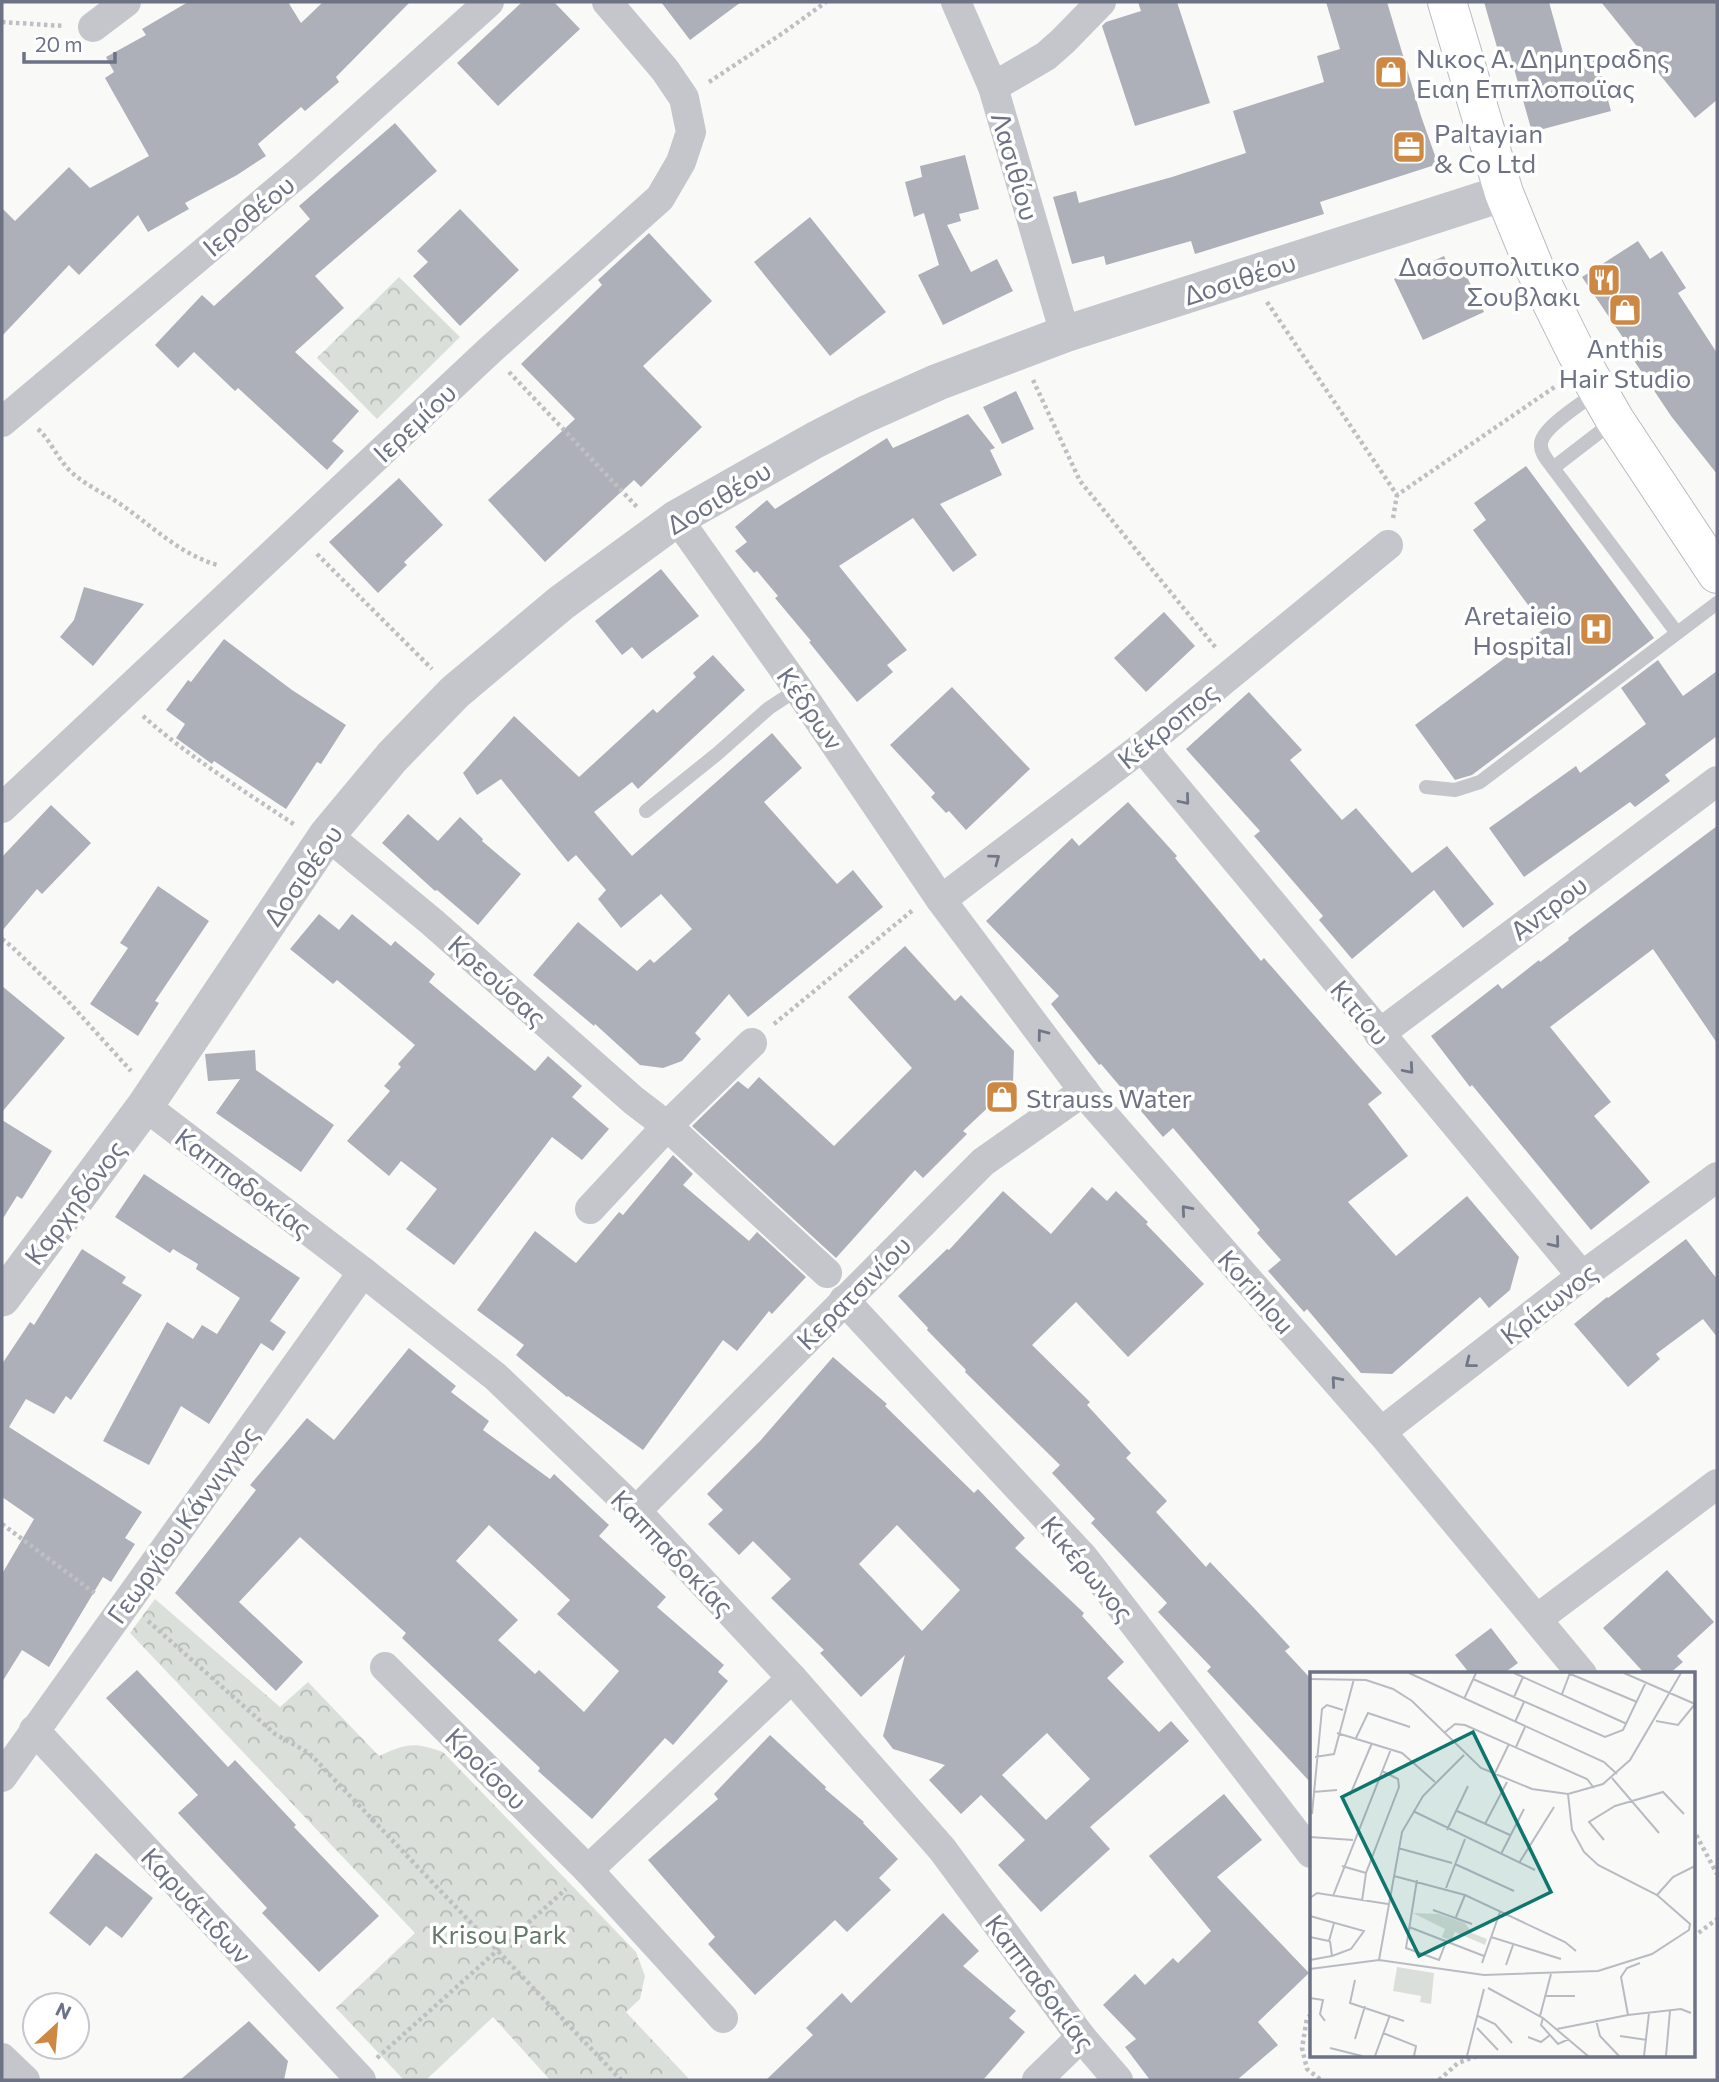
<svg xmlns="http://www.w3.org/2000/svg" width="1719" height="2082" font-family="Commissioner,sans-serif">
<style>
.park{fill:url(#park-crowns)}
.building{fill:#aeb0b9;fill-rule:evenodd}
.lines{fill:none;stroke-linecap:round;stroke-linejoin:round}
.secondary-casing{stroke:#b9bbc1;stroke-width:40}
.path{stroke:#bebfc2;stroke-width:4.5;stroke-dasharray:3.5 3.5;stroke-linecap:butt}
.service{stroke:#c4c6cb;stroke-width:14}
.minor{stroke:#c4c6cb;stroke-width:30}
.tertiary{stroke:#c4c6cb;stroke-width:37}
.secondary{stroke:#fff;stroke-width:38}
.oneway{stroke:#717788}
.labels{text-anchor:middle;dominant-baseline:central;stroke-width:7;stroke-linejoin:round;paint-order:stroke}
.poi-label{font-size:26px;fill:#6d7385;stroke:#fff;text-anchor:start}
.street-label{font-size:26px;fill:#6d7385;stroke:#fff}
.park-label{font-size:26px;fill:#667867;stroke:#fff}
.inset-road{fill:none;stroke:#b9bbc3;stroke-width:2}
.view{fill:#0f766e;fill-opacity:0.15;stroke:#0f766e;stroke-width:3.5}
.inset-edge{fill:none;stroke:#6d7385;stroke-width:3.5}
</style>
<defs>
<pattern id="park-crowns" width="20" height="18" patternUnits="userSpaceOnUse" patternTransform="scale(1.75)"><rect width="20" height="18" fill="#dae0d9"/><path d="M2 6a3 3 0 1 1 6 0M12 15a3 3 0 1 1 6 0" fill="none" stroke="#b5bab6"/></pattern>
</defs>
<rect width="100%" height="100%" fill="#f9f9f8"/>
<g class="park">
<polygon points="399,277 460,337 377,419 317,358"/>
<path d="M155 1599 280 1707 308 1682 379 1756C407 1743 414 1742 443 1752L636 1952 645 1976 640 1999 626 2012 690 2080H550L493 2017 426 2080H404L336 2008 415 1933 130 1633Z"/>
</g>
<g class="building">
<polygon points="188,2 288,2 301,23 323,2 410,2 336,77 339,82 305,111 301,107 258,144 266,156 237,175 185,203 189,209 148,232 138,215 79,275 69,265 2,336 2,208 15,221 69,167 90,188 149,156 105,78 114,72 106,57 146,35 142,29"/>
<polygon points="522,2 554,2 580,29 498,106 457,63"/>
<polygon points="661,2 741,2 690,40"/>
<polygon points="1138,2 1177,2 1210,103 1135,126 1102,26 1106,22 1141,11"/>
<polygon points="1326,2 1387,2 1421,116 1438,164 1320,202 1324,214 1195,254 1191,241 1106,265 1104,256 1072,264 1053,197 1076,191 1079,203 1172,177 1246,153 1233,111 1324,82 1317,56 1340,49"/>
<polygon points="1484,2 1549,2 1567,67 1597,59 1611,111 1532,132 1509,51 1499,54"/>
<polygon points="1601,2 1717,2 1717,100 1695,118"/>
<polygon points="395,123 437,171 315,276 344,308 295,352 359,411 332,441 344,451 327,470 238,388 235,391 194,352 178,368 155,345 202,295 214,306 310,219 299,206"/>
<polygon points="965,155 979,209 959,214 961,221 947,225 971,272 997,259 1013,291 943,325 918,275 939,265 924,213 914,217 905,182 922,177 920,166"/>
<polygon points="460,209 519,270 460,326 413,276 428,262 417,251"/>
<polygon points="810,217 886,312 830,356 754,262"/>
<polygon points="649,233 712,301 643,366 702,427 641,487 634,480 545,562 488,500 575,419 521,364 602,285 598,280"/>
<polygon points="1638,241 1650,259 1662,251 1686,288 1678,293 1717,353 1717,474 1671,416 1629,353 1632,351 1582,277"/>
<polygon points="1444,256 1454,277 1465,273 1484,312 1423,340 1394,279"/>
<polygon points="1016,391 1034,429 1002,444 983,407"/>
<polygon points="968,414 995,448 990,450 1002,475 940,504 977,555 953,572 913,518 839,566 907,650 887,665 893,672 857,702 809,642 811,641 775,598 778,596 757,571 754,573 735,551 747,542 735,527 767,500 775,509 887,438 893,448"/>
<polygon points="1526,466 1654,638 1472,775 1455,780 1415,725 1545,628 1473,530 1486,520 1474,503"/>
<polygon points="399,478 443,525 404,562 407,565 378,593 329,542"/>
<polygon points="661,569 699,616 642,659 632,647 622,655 595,621"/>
<polygon points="84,587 144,604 93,666 60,637 74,620"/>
<polygon points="1164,612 1195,646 1146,692 1114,658"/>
<polygon points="224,639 292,690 346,725 321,764 317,762 286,809 214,761 212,764 176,738 185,724 166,710 188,680 191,682"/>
<polygon points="713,655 745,690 638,789 632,782 594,812 632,856 772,733 802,768 764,802 837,884 853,870 883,907 748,1017 729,994 695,1033 701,1039 682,1061 663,1068 640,1065 595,1024 594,1026 533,975 578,922 637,971 650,959 654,963 692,929 661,894 621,928 598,899 606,890 576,855 568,862 501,779 477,795 463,773 514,716 579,777 653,709 657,713 696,677 693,673"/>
<polygon points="1658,660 1683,696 1717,671 1717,736 1665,775 1670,781 1635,807 1630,802 1524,877 1489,828 1576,766 1580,773 1646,724 1621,688"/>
<polygon points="952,687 1030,769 966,830 949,811 946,813 931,797 935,793 890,745"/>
<polygon points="1249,692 1302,750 1290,760 1342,820 1356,808 1412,873 1447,846 1494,904 1463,928 1434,890 1352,959 1319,920 1323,916 1254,836 1260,831 1186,749"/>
<polygon points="1128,802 1177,856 1175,858 1261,961 1264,958 1382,1093 1368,1104 1408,1156 1348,1202 1396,1256 1467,1196 1519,1257 1510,1290 1489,1308 1480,1297 1392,1374 1361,1373 1307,1309 1304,1312 1268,1271 1281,1260 1257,1233 1260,1230 1173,1128 1163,1137 1101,1064 1099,1065 1051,1004 1059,996 986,921 1072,838 1079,846"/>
<polygon points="51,805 91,843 42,894 37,889 2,931 2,857"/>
<polygon points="408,814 438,841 460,817 483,839 482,841 521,874 478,925 437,890 435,891 382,843"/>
<polygon points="1717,826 1717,1043 1653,949 1550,1027 1611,1102 1594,1116 1650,1182 1591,1230 1472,1085 1470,1087 1431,1036 1498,984 1502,989 1539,960 1540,962 1569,940 1568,938"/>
<polygon points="158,886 209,921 155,1001 159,1003 138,1036 90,1004 128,948 120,943"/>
<polygon points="319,914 339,930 352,914 391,946 395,941 435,974 429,982 535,1071 548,1056 582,1086 572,1097 609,1129 582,1160 552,1137 454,1265 406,1229 437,1189 401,1161 389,1176 347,1141 390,1091 384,1086 401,1067 398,1064 415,1045 337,980 333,984 290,949"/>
<polygon points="905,946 955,1001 961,995 1014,1051 1013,1084 963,1131 967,1134 923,1178 915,1170 836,1258 692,1126 738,1081 748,1089 759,1077 834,1146 912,1068 848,997"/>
<polygon points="2,986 65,1038 2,1112"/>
<polygon points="255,1050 256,1070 334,1125 301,1172 216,1113 240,1079 208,1081 205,1054"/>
<polygon points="2,1120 52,1151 22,1199 17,1196 2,1220"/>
<polygon points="673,1155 693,1174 683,1185 749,1241 757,1232 806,1277 772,1314 769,1311 737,1351 723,1340 643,1450 568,1396 567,1397 516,1355 524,1345 477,1310 535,1231 576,1263 619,1212 623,1215"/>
<polygon points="144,1174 300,1278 270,1321 286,1332 273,1351 261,1343 209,1424 181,1406 149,1465 103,1441 167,1322 193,1339 202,1325 217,1334 240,1298 196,1269 198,1264 173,1249 170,1253 115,1217"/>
<polygon points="1092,1187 1107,1201 1116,1191 1148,1222 1146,1224 1204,1284 1128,1357 1076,1302 1032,1345 1090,1402 1087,1405 1131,1453 1126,1458 1167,1501 1156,1512 1206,1567 1210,1562 1254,1608 1290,1647 1285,1651 1311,1679 1311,1783 1207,1671 1211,1667 1158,1612 1167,1603 1091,1523 1095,1519 1052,1473 1060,1465 965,1372 966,1370 927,1330 928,1328 898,1296 947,1249 949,1250 1003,1191 1051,1234"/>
<polygon points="1686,1239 1717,1279 1717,1337 1703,1319 1656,1354 1660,1359 1628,1387 1574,1324 1607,1297 1608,1298"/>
<polygon points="82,1249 126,1277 122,1283 142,1295 71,1400 66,1396 54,1414 26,1399 9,1427 142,1512 125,1538 135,1544 111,1582 103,1577 49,1667 22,1650 2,1682 2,1574 34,1519 2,1497 2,1364 30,1322 34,1325"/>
<path d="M409 1348 456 1386 451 1392 489 1421 483 1430 550 1479 554 1474 609 1525 599 1536 666 1597 657 1607 724 1665 718 1672 728 1681 673 1745 665 1738 592 1819 538 1771 540 1768 402 1638 406 1633 300 1537 239 1602 303 1662 276 1691 175 1593 256 1490 250 1485 307 1418 334 1440ZM489 1525 570 1600 557 1614 619 1671 584 1712 539 1670 535 1674 498 1640 518 1620 456 1561Z"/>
<path d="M833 1357 887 1404 885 1406 974 1493 978 1489 1025 1538 1015 1548 1084 1613 1082 1616 1124 1662 1107 1678 1159 1732 1171 1721 1189 1741 1090 1827 1110 1849 1041 1912 998 1865 1025 1840 981 1795 961 1814 929 1780 945 1765 893 1749 883 1736 905 1655 861 1697 820 1653 824 1650 771 1598 791 1579 753 1541 739 1555 708 1524 723 1510 707 1494 761 1440ZM897 1525 960 1590 922 1631 859 1564ZM1047 1733 1090 1779 1046 1820 1002 1775Z"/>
<polygon points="1667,1570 1714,1622 1677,1656 1683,1662 1669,1674 1645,1674 1603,1628"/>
<polygon points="1491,1628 1518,1663 1503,1674 1470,1674 1455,1655"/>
<polygon points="137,1670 228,1767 235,1760 296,1825 294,1827 379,1916 319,1972 262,1913 267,1908 178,1813 198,1795 106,1698"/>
<polygon points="770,1735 826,1787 825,1789 864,1822 863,1823 898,1859 879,1878 891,1890 847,1932 835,1920 755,1995 708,1944 715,1937 648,1860 718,1799 714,1794"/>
<polygon points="1224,1794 1262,1840 1217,1877 1309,1973 1258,2022 1278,2045 1237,2080 1150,2080 1125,2047 1136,2039 1103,2005 1135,1974 1145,1985 1173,1958 1178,1963 1211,1931 1149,1856"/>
<polygon points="96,1853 153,1898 122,1938 106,1926 90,1946 49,1913"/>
<polygon points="943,1913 979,1951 963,1966 1016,2011 1009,2018 1025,2032 983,2080 766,2080 813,2035 806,2028 842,1993 851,2003"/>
<polygon points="249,2021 288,2061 284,2080 180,2080"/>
</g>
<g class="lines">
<defs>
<polyline id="secondary" points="1447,2 1504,193 1535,269 1576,352 1615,420 1717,574"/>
</defs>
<use href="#secondary" class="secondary-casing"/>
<g class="path">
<polyline points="2,22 64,26"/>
<polyline points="709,82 783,33 826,2"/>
<polyline points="1267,302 1397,495 1556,386"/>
<polyline points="509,372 638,508"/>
<polyline points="1033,380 1080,481 1216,648"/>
<path d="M38 429C51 441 57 458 71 472 88 487 108 495 126 508 155 529 181 554 217 565"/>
<polyline points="1393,518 1397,495"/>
<polyline points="317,554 432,669"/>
<path d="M143 716C189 757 243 790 295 825"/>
<polyline points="2,939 11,946 65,998 131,1071"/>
<polyline points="774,1024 913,910"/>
<polyline points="2,1524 97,1595"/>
<polyline points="148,1621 275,1734 309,1753 621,2080"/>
<polyline points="1693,1829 1717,1874"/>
<polyline points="1693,1937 1717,1919"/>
<polyline points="1311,2015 1307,2018 1302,2048 1307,2069 1321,2080"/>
<polyline points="377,2058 566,1889"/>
<polyline points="1439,2080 1458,2063 1477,2056"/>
</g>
<g class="service">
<path d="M1597 392C1584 402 1541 428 1541 444 1540 453 1548 461 1553 468L1677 633"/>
<polyline points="1553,468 1614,421"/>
<polyline points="1426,787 1455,790 1480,782 1717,603"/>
<polyline points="646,811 717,754 769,708 798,689"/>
</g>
<g class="minor">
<polyline points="956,2 993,87 1065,334"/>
<polyline points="93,27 126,2"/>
<polyline points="993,87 1046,56 1063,41 1101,2"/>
<polyline points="2,422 303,169 489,2"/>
<polyline points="677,518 798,689 941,900 1093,1103 1381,1432 1582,1674"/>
<polyline points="1142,747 1582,1276"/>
<polyline points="2,808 489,351 660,198 681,162 691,132 684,98 665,70 607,2"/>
<polyline points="327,835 432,922 633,1100 667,1126 827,1273"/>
<polyline points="941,900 1142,747 1388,545"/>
<polyline points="1379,1034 1717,781"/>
<polyline points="145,1106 363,1272 496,1377 636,1511 792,1678 942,1849 1081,2037 1118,2080"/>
<polyline points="590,1209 667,1126 752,1043"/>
<polyline points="844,1300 1083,1557 1311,1853"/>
<polyline points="1381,1432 1582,1276 1717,1177"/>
<polyline points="636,1511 983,1162 1084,1091"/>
<polyline points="1537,1619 1717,1484"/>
<polyline points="385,1667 588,1870 723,2018"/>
<polyline points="34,1730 361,2080"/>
<polyline points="2,1777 363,1272"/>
<polyline points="588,1870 792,1678"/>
<polyline points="2,2058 25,2080"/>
<polyline points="1037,2080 1081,2037"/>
</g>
<polyline class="tertiary" points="2,1298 145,1106 327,835 392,757 455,692 561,603 677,518 815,440 864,415 938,382 1065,334 1504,193"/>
<use href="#secondary" class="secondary"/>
</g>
<defs><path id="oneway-chevron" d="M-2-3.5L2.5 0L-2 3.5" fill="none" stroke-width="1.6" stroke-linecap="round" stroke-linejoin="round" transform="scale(1.75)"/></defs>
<g class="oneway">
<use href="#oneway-chevron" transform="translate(1185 800) rotate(50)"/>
<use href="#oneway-chevron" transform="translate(995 859) rotate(-37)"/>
<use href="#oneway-chevron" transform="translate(1042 1034) rotate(-127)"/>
<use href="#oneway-chevron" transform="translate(1409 1069) rotate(49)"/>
<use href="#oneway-chevron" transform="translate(1186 1210) rotate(-131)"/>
<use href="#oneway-chevron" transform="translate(1555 1243) rotate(51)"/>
<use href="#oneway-chevron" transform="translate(1470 1363) rotate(142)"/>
<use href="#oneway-chevron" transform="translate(1336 1381) rotate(-131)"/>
</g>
<defs>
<symbol id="shop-square" viewBox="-11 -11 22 22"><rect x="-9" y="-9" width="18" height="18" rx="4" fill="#cd8944" stroke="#fff"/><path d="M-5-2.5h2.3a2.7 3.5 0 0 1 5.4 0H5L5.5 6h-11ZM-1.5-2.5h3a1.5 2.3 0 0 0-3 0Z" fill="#fff"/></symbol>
<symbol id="office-square" viewBox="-11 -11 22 22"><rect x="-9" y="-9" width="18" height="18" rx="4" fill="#cd8944" stroke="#fff"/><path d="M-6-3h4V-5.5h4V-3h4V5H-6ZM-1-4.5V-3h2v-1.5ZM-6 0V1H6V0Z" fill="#fff"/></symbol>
<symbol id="restaurant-square" viewBox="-11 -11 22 22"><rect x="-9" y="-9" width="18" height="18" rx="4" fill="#cd8944" stroke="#fff"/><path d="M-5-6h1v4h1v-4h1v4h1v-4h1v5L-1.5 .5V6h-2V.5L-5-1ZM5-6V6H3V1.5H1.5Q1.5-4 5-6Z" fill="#fff"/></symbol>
<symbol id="hospital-square" viewBox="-11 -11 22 22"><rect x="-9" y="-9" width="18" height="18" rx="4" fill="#cd8944" stroke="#fff"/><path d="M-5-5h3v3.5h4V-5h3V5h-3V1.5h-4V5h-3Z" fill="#fff"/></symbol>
</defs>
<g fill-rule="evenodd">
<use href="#shop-square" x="1372" y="53" width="38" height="38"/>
<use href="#office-square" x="1390" y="128" width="38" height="38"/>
<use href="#restaurant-square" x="1585" y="261" width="38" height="38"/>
<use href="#shop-square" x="1606" y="291" width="38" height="38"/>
<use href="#hospital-square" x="1577" y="610" width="38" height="38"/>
<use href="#shop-square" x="983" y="1078" width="38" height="38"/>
</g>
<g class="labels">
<g class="poi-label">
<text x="1416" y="57">Νικος Α. Δημητραδης<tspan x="1416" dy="30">Ειαη Επιπλοποιϊας</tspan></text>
<text x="1434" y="132">Paltayian<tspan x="1434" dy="30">&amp; Co Ltd</tspan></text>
<text x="1580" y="265" text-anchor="end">Δασουπολιτικο<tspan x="1580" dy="30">Σουβλακι</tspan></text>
<text x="1625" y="347" text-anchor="middle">Anthis<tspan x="1625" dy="30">Hair Studio</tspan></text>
<text x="1572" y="614" text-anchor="end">Aretaieio<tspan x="1572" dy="30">Hospital</tspan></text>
<text x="1026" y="1097">Strauss Water</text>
</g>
<g class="street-label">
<text transform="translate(1016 166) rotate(74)">Λασιθίου</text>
<text transform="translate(248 215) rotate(-40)">Ιεροθέου</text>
<text transform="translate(1239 278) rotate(-18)">Δοσιθέου</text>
<text transform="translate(414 422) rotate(-43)">Ιερεμίου</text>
<text transform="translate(718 497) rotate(-31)">Δοσιθέου</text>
<text transform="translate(811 708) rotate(55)">Κέδρων</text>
<text transform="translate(1167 725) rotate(-39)">Κέκροπος</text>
<text transform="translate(302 875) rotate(-55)">Δοσιθέου</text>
<text transform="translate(1548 907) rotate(-37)">Αντρου</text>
<text transform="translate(498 980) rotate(42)">Κρεούσας</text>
<text transform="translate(1361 1012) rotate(50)">Κιτίου</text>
<text transform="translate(244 1182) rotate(37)">Καππαδοκίας</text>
<text transform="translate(74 1202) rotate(-53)">Καρχηδόνος</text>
<text transform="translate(1257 1291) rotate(49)">Korinlou</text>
<text transform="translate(853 1292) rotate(-45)">Κερατσινίου</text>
<text transform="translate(1548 1303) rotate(-38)">Κρίτωνος</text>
<text transform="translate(182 1524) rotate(-54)">Γεωργίου Κάννιγγος</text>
<text transform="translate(673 1552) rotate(46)">Καππαδοκίας</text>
<text transform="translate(1088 1568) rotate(50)">Κικέρωνος</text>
<text transform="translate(487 1768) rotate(45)">Κροίσου</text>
<text transform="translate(197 1905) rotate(47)">Καρυάτιδων</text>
<text transform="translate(1041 1982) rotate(53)">Καππαδοκίας</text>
</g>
<g class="park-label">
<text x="499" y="1933">Krisou Park</text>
</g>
</g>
<g transform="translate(1310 1672)">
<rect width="385" height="385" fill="#f9f9f8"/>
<path d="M103 241 129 242 155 251 162 261 177 267 175 273 145 260 141 269 132 265 135 257Z" fill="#dae0d9"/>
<path d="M87 295 124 301 121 332 110 330 111 324 83 319Z" fill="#dae0d9"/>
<path class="inset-road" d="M99 1 294 90 307 102M204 1 317 52M258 1 327 30M314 1 385 32M0 7 56 8 83 17 102 29 171 96 222 117 258 122 293 112 320 88 371 1M163 7 295 65 313 58 336 10M252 22 260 1M204 25 213 5M154 27 166 1M346 49 368 53 385 32M205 50 214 30M27 61 92 81 125 110M134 61 145 52 155 53 277 107 284 116M46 66 58 41 100 55M206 75 215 55M5 85 24 82 44 7M184 103 199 72M302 106 349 161M3 120 27 118M40 123 62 71M103 139 225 198M147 139 200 163M2 142 12 37 17 33 33 38M175 152 197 110M137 158 158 114M0 165 43 168M294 168 279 150 305 134 353 120 374 142M88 176 142 191M191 182 214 137M209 191 244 135M145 192 204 219M32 194 56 201M84 204 155 223 255 270 266 279M107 208 96 276 129 288 136 270M136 216 155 167M347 223 363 205 385 194M23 224 81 77M0 226 7 221 78 232M52 229 56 201 89 115 88 107 72 99M123 238 162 252M0 244 54 259 41 277 22 284M146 245 155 223M99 255 174 284M0 265 19 269 24 251M181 265 251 287M0 288 22 284 20 269M69 288 92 160 113 124 154 83M172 291 190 240M196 293 203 273M0 297 69 288 174 303 288 299 342 282 379 258 380 252 347 223 288 193 274 180 262 158 258 122M45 308 40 331 94 349M178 316 233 346 278 384M236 324H265M0 326 13 328 10 342 15 349M318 343 311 305 317 296 330 291M168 344 185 352 202 371M230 344 241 302M233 346 231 353 248 372 259 367M286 348 290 364 309 384M167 356 188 378M247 357 318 343 371 337 381 341M73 361 106 374 104 384M310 364 337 368M218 365 231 370 240 363M45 367 55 334M20 376 52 384M65 384 80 343M157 384 174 317M334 384 339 341M356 384 360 339"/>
<path class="view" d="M163 60 241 220 109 284 32 125Z"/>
<rect width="385" height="385" class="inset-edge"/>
</g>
<rect width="1719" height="2082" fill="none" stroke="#6d7385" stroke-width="7"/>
<g transform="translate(56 2026) rotate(26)"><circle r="33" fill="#ffffff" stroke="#c5c7ce" stroke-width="2"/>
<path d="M0-5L12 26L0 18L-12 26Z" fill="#cd8944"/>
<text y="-10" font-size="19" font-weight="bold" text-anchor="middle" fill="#6d7385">N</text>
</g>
<path d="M24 52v10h91v-10" fill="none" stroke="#6d7385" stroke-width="3.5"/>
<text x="35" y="52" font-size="21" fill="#6d7385" stroke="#ffffff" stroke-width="5" paint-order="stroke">20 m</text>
</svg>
